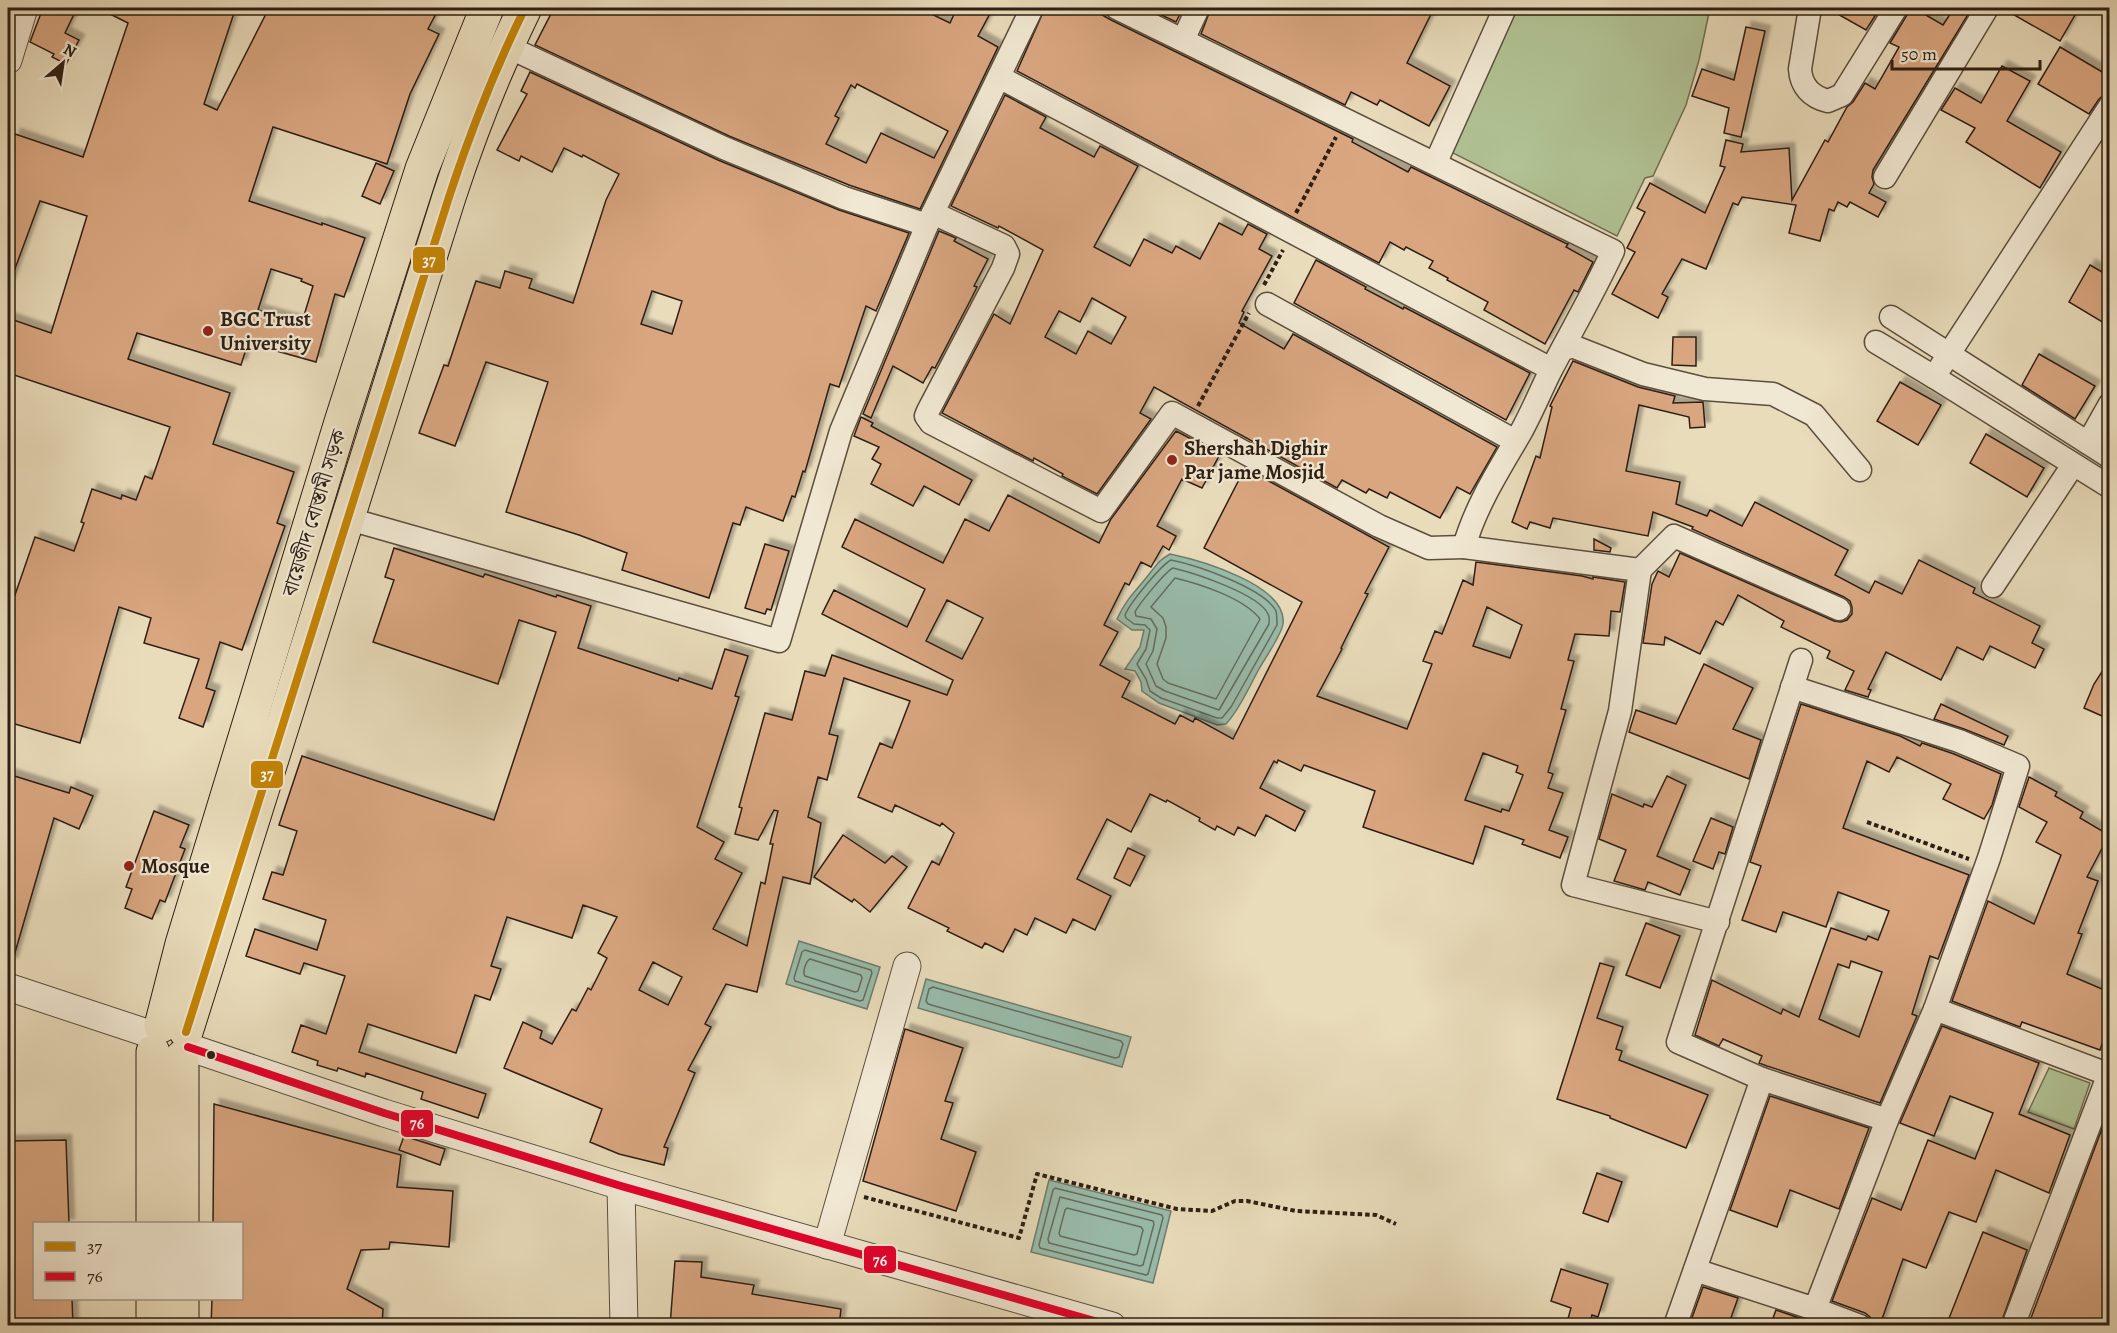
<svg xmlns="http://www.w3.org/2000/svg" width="2117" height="1333" font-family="Alegreya,'Noto Serif Bengali',serif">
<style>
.green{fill:#b1c294;stroke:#6f7054;stroke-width:1.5}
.water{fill:#99bcab;stroke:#6e7d6f;stroke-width:1.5}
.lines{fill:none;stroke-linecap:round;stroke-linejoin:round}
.shore{stroke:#636e60;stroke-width:1.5}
.building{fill:#d9a680;stroke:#2d1f14;stroke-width:1.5;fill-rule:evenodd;filter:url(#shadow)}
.minor-casing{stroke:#5c4e3e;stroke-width:25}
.tertiary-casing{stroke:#5c4e3e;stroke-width:29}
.primary-casing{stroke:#2d1f14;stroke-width:35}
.path{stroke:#2d1f14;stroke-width:4;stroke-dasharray:4.5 3;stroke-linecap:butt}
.minor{stroke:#f1e8d3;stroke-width:22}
.tertiary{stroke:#f1e8d3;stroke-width:27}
.primary{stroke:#e9dcbb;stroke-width:33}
.bus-1-casing{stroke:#f1e8d3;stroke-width:12}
.bus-2-casing{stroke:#f1e8d3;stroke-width:12}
.bus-1{stroke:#c48405;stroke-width:8}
.bus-2{stroke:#e4002b;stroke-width:8}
.poi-dot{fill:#8f2418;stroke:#f1e8d3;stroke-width:2}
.bus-dot{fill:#2d1f14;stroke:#f1e8d3;stroke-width:2}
.labels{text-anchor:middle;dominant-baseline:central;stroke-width:4.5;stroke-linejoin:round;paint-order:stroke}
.poi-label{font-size:21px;font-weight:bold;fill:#2d1f14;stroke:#f1e8d3;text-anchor:start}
.street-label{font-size:21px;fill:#2d1f14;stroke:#f1e8d3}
.line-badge{stroke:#f1e8d3;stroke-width:2}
.badge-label{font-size:16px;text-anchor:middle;font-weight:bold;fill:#fff}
</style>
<defs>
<filter id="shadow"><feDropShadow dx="5.5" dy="-5.5" stdDeviation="1.5" flood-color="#0004"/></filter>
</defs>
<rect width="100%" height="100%" fill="#e9dcbb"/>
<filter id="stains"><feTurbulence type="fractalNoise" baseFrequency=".00333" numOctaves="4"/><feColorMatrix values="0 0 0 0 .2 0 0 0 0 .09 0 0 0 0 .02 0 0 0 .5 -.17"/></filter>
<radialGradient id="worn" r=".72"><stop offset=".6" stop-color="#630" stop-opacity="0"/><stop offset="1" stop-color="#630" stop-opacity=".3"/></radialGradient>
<g class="green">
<polygon points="1516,8 1710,8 1699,60 1686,105 1653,176 1645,178 1617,236 1451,152"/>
<polygon points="2049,1068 2090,1083 2074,1129 2028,1112"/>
</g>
<g class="water">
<path d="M1170 554C1199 560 1288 585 1283 624 1281 636 1265 658 1259 669 1249 687 1240 709 1226 724L1217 725 1159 703 1142 691 1141 682 1135 671 1125 669 1140 647 1144 630H1132L1117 619C1126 599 1137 590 1150 573 1158 563 1158 561 1170 554Z"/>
<polygon points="799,941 880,967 867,1009 786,984"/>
<polygon points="926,979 1131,1037 1122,1067 918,1008"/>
<polygon points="1049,1180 1171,1211 1153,1283 1031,1252"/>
</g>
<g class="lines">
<g class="shore">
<path d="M1171 560C1196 565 1264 588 1276 611 1277 615 1277 621 1277 625L1231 707 1222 718H1217L1161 698 1150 691 1146 679 1137 664 1146 649 1150 630 1145 625 1134 624 1126 618 1125 615C1130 603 1160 566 1171 560Z"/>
<path d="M1173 568C1194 573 1259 594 1268 614 1270 617 1269 621 1269 624L1219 710 1165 691 1156 686 1146 664 1153 651 1157 629 1151 619 1136 616 1135 612C1139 604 1166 571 1173 568Z"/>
<path d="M1175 578C1200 584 1244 598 1260 619L1216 699 1168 683 1163 679 1157 664 1166 638V627L1163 618 1151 607Z"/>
<polygon points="805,950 871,970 872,973 863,1000 860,1001 795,981 794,978 802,952"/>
<path d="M810 959 861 975 862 978 858 991 855 992 805 976C802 972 806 961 810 959Z"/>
<polygon points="933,987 1121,1041 1123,1044 1119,1057 1115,1058 928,1004 926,1001 929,989"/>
<polygon points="1055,1188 1162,1215 1163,1218 1148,1274 1146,1275 1040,1248 1039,1245 1053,1190"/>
<polygon points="1060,1197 1153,1221 1154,1224 1143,1265 1140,1266 1049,1243 1048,1239"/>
<polygon points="1067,1208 1141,1227 1143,1230 1137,1254 1134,1255 1060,1236 1059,1233 1065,1210"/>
</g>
</g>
<g class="building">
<polygon points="43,8 77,8 65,33 79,40 66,64 52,57 54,54 30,42"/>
<path d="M98 8H218L234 13 204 104 217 110 269 8H439L428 29 439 34 410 94 387 164 273 127 249 201 322 225V223L365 238 344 297 335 294 316 362 248 343 241 365 137 333 128 359 230 393 213 444 294 472 277 523 285 526 242 650 220 642 206 688 215 691 203 727 179 718 199 659 144 643 151 618 119 607 80 743 8 722V592L15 595 35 537 74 551 84 523 81 522 92 489 121 499 122 495 136 500 145 476 152 479 170 427 8 373V318L51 333 87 216 40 201 9 285H8V157L15 134 83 157 128 23ZM271 269 302 279 301 281 313 286 302 322 258 310Z"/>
<path d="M554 8H919L950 23 957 8H993L978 36 998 47 920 209 849 185 729 136 535 45ZM857 84 948 131 934 158 881 133 866 163 826 144 839 118 835 116 851 85 855 88Z"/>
<polygon points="1045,8 1090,8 1111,20 1353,139 1352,142 1408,172 1411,167 1565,243 1568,244 1566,247 1593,262 1578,292 1574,290 1545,344 1484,310 1488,302 1447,280 1448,278 1429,268 1433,261 1406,247 1404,250 1390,242 1379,263 1017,71"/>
<polygon points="1147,8 1183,8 1176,22"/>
<polygon points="1211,8 1232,8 1244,13 1247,8 1434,8 1407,63 1450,86 1429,126 1380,100 1377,105 1351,92 1345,105 1201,34"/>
<polygon points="1827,8 1880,8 1866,30"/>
<polygon points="1909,8 1914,8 1943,25 1954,8 1972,8 1873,170 1872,177 1874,184 1869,193 1886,202 1878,217 1850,202 1847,207 1838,202 1834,211 1829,209 1820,241 1789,233 1796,205 1742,197 1738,205 1733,203 1706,269 1682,259 1662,294 1668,297 1658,318 1612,294 1635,252 1627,248 1645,212 1637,208 1650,183 1705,213 1725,167 1720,166 1726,140 1743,144 1741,152 1789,148 1792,200 1825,140 1828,142 1847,107 1853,102 1865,83 1875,89 1899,47 1890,43 1907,15"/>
<polygon points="2002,8 2079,8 2060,41"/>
<polygon points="1746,27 1765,31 1741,137 1724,133 1729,108 1692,96 1702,69 1734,80"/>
<polygon points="2060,47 2109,76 2109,88 2106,93 2099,99 2089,114 2038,84"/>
<polygon points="2002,66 2030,81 2007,121 2061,152 2040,188 1966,142 1975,128 1941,110 1955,88 1981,103"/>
<path d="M530 72 718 160 839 210 909 233 876 311 866 306 839 387 830 384 805 472 803 471 795 497 792 496 783 521 746 507 740 525 733 523 709 598 622 570 627 553 579 535 506 512 548 382 486 362 455 446 419 433 444 365 448 366 476 281 500 288 505 271 532 279 529 288 573 303 606 200 619 174 583 155 582 157 564 148 552 172 521 156 519 161 497 150 527 94 521 91ZM652 291 682 301 672 334 641 324Z"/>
<path d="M1005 95 1046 117 1040 128 1094 157 1100 146 1138 166 1094 247 1130 266 1144 239 1172 253 1176 246 1200 259 1219 223 1242 235 1248 224 1267 234 1259 249 1272 256 1242 311 1244 312 1239 323 1284 349 1293 334 1497 447 1470 494 1457 487 1440 518 1390 492 1387 498 1369 489 1366 493 1342 480 1337 488 1154 387 1140 413 1151 419 1097 494 1062 476 1063 474 1034 458 1033 461 942 413 994 314 1010 324 1043 250 999 226 998 228 951 206ZM1092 298 1126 317 1111 344 1088 331 1076 354 1045 337 1059 311 1080 322Z"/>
<polygon points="376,163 394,171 380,204 362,196"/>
<polygon points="939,231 956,238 954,241 988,259 974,286 977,287 970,301 935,368 932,367 923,383 893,366 871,418 863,414"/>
<polygon points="1316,260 1366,287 1365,289 1403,309 1404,307 1530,373 1506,420 1294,303"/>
<polygon points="2090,265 2109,276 2109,326 2069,302"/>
<polygon points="1673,337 1696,337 1696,366 1672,365"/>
<polygon points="2039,354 2095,386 2075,419 2022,385"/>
<polygon points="1573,361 1638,387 1675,396 1673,403 1703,402 1705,427 1690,428 1689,417 1639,405 1626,471 1680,482 1676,504 1707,516 1710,510 1742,526 1755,502 1848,550 1835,575 1869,593 1875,581 1902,594 1919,560 1975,588 1973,593 2040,626 2032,643 2044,649 2035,668 1990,646 1983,660 1957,647 1941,680 1886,652 1868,689 1871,690 1868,697 1845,690 1854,671 1827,658 1830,651 1781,627 1784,621 1738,595 1723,625 1716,621 1700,654 1665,637 1664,645 1643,643 1652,584 1658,571 1669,577 1680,553 1834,621 1841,622 1847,620 1852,614 1852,607 1850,601 1844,597 1692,529 1693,527 1653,512 1648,536 1553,518 1550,528 1530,522 1527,529 1512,522 1536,456 1540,458 1552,407 1550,406"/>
<polygon points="1900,382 1941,405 1918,445 1877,421"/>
<polygon points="861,417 873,423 871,426 972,480 959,505 924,486 913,506 871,484 881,464 872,459 879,447 854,436"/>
<path d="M1176 431 1220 454 1202 488 1182 479 1157 526 1176 536 1169 550 1163 546 1151 567 1141 562 1129 585 1125 583 1104 625 1118 632 1100 665 1130 681 1122 697 1175 724 1180 715 1193 722 1195 718 1233 739 1302 602 1204 548 1245 468 1389 547 1365 593 1368 594 1341 648 1342 649 1317 696 1407 729 1432 664 1423 661 1435 631 1442 634 1463 580 1473 585 1476 562 1582 576 1593 579V577L1625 582 1620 612 1611 611 1609 636 1575 634 1568 660 1574 661 1561 709 1566 710 1548 772 1553 774 1548 788 1563 793 1549 830 1568 837 1560 858 1522 844 1524 840 1485 826 1473 864 1363 827 1375 791 1304 765 1301 771 1278 760 1277 763 1274 761 1260 788 1305 811 1295 831 1266 815 1255 836 1238 827 1234 835 1217 826 1215 830 1199 821 1200 818 1167 800 1166 802 1150 794 1131 832 1107 819 1077 879 1111 896 1095 930 1073 919 1066 933 1035 918 1027 935 1015 929 1003 952 985 943 982 948 947 931 949 928 908 908 932 861 939 865 954 833 942 823 940 826 895 805 892 812 858 797 880 743 892 748 910 701 844 678 829 734 838 736 827 780 818 777 808 817 821 823 810 884 783 877 757 992 726 984 705 1024 711 1027 688 1070 695 1073 664 1147 668 1148 664 1165 619 1154 590 1142 602 1109 504 1068 523 1022 542 1031 540 1038 552 1044 572 1009 576 1011 588 988 591 990 607 958 598 953 617 917 583 905 572 938 507 917 491 966 501 969 490 1000 475 995 456 1053 368 1024 359 1052 486 1094 478 1118 421 1099 423 1092 366 1073 365 1077 338 1068 337 1071 317 1065 318 1061 292 1052 301 1025 326 1034 345 976 304 963 300 974 246 956 255 929 317 950 326 920 263 899 272 872 283 875 297 831 279 825 302 756 494 820 556 632 519 620 498 684 373 642 394 580 385 577 394 548 483 577 485 574 556 597 557 595 591 606 578 648 678 681 679 678 712 689 725 649 748 656 735 696 739 697 697 827 724 842 715 859 742 873 713 929 747 946 761 882 765 884 773 844H770L778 811 774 810 758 840 735 834 742 808 739 807 765 713 792 720 805 671 825 676 832 655 947 695 953 680 822 614 834 590 907 627 925 589 842 547 855 519 943 563 965 519 989 531 1008 495 1099 543 1111 519ZM947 600 983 618 962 659 926 641ZM1487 607 1522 625 1510 658 1473 646ZM1483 753 1518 766 1516 772 1523 775 1509 811 1502 809 1501 812 1465 800ZM653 962 682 977 668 1005 639 990Z"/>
<polygon points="1986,434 2044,468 2027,497 1970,463"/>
<polygon points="1594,539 1611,548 1610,552 1594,550"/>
<polygon points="765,544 789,551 771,610 767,609 765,614 745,608"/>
<polygon points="2109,661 2109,719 2084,708 2094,684"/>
<polygon points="1704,664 1753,688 1733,729 1761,740 1749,779 1629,732 1636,710 1676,724"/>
<path d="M1801 704 1900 736 1920 746 1922 743 1954 754 2001 774 1992 805 1984 819 1943 799 1951 784 1897 757 1889 772 1867 761 1843 828 1969 875 1938 959 1930 956 1912 1014 1917 1016 1880 1103 1767 1066 1759 1063 1762 1056 1723 1039 1719 1046 1695 1035 1712 980 1781 1014 1783 1009 1799 1017 1831 928 1866 940 1868 936 1878 940 1889 911 1838 892 1826 927 1783 912 1776 932 1742 920 1761 866 1750 862ZM1851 961 1882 972 1859 1037 1819 1019 1838 964 1849 968Z"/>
<polygon points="1941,704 2008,736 2004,745 1964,729 1934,719"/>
<polygon points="8,774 69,793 71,787 93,796 79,829 54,818 12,963 8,962"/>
<polygon points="1667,776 1686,785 1657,856 1690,870 1680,895 1648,882 1645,890 1614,881 1626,850 1599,839 1612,794 1643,807 1644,804 1652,807"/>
<polygon points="2029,777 2057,792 2055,796 2083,812 2080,818 2109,835 2087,877 2098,881 2078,933 2082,934 2067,974 2109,992 2109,1022 2100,1050 2022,1022 2020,1027 1952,1001 1988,901 2034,924 2061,855 2036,842 2047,822 2019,807"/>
<polygon points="154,811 189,825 180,847 185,849 165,902 160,900 152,919 125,908 132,889 126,887"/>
<polygon points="1711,818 1733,827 1725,854 1719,852 1713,869 1693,861"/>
<polygon points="843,835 885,863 892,856 907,867 870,912 854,899 852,902 814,877"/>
<polygon points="1128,848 1145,856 1130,886 1114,878"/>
<polygon points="1646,923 1680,936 1660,988 1626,975"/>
<polygon points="1600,963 1614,967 1597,1018 1623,1027 1616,1049 1622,1051 1619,1060 1708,1095 1686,1148 1610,1118 1610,1116 1557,1099"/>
<polygon points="1942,1026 2039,1063 2019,1114 2070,1135 2049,1193 1996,1170 1976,1222 1949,1212 1926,1268 1903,1259 1880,1325 1873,1323 1870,1317 1865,1313 1832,1301 1872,1198 1901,1210 1928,1140 1975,1159 1993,1113 1950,1096 1934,1136 1900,1123"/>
<polygon points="905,1029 963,1048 945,1101 953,1103 941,1139 976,1152 956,1211 863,1181"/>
<polygon points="1770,1096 1869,1128 1839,1209 1790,1190 1777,1227 1730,1210"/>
<polygon points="214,1104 401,1155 397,1187 453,1191 449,1247 390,1242 389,1249 361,1250 347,1289 383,1309 382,1326 211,1326 212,1299 242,1299 242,1224 213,1224"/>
<polygon points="2109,1110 2109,1326 2028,1326"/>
<polygon points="404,1136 445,1149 440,1165 399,1150"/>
<polygon points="66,1140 69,1224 34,1224 34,1299 72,1299 73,1326 8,1326 8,1141"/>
<polygon points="1597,1173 1622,1182 1608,1222 1583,1213"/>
<polygon points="1983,1232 2027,1250 2000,1326 1946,1326"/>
<polygon points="675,1261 702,1262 701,1277 754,1285 752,1294 841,1309 839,1326 670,1326"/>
<polygon points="1561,1269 1608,1284 1598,1317 1592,1315 1589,1326 1566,1326 1571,1308 1551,1301"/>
<polygon points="1703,1287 1738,1298 1728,1326 1689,1326"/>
<polygon points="1776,1310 1811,1322 1820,1326 1770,1326"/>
</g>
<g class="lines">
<defs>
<g id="minor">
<path d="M1117 8 1613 251C1594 292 1572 330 1551 370 1541 390 1532 412 1521 432 1499 470 1476 505 1464 547L1640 570 1674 536 1839 609"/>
<path d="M1810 8 1800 69C1801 86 1811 97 1828 101L1842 95 1896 8"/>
<polyline points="1183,40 1198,8"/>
<polyline points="506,46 724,148 844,198 927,225"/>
<polyline points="999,77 1551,369"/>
<polyline points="2110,106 1934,377 2110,487"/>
<polyline points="1436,162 1505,8"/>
<polyline points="1885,177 1987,8"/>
<polyline points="933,213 1004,246 1008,254 1003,268 928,411 926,416 931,423 1101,511 1172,413 1379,526 1429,548 1464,547"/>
<polyline points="1267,304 1515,441"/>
<polyline points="1891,317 2088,443"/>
<polyline points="1876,342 1934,377"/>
<polyline points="1562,350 1572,346 1643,374 1705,389 1773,394 1814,415 1860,470"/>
<polyline points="2110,404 2088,443 2110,457"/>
<polyline points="349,519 779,641 841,431 927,225 1032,8"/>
<polyline points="1640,570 1620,711 1573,885 1718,922"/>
<polyline points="1993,586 2073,465"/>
<polyline points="1792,687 1959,741 2018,766 1989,858 1935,1009"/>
<polyline points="1762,1079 1887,1120"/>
<polyline points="1695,1270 1815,1309 1887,1120 1935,1009 2110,1075"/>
<polyline points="1815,1309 1860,1326"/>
<polyline points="1675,1326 1762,1079 1678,1042 1801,660"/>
<polyline points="2013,1326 2110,1071"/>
</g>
<g id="tertiary">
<polyline points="8,60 24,8"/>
<polyline points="8,987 153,1035"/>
<polyline points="188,1047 384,1113 621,1186 1112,1326"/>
<polyline points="621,1186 624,1326"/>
<polyline points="827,1245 907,966"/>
</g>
<g id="primary">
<polyline points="161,1026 182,944 341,422 422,169 487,8"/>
<path d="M186 1032 449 197C470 133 495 69 525 8"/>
<polyline points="153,1224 153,1052"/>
<polyline points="182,1224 182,1057"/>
<polyline points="153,1298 153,1326"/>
<polyline points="182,1326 182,1298"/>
</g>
</defs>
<use href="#minor" class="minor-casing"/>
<use href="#tertiary" class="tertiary-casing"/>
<use href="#primary" class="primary-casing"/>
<g class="path">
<polyline points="1296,213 1336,137"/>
<polyline points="1264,285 1283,250"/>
<polyline points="1198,406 1249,313"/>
<polyline points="1867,822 1969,859"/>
<polyline points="864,1197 1019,1238 1037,1174 1177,1209 1212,1211 1235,1201 1247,1201 1296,1211 1376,1215 1396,1224"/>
</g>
<use href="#minor" class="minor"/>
<use href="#tertiary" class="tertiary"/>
<use href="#primary" class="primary"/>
<defs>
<path id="bus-1" d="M186 1032 449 197C470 133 495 69 525 8"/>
<polyline id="bus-2" points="188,1047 384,1113 621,1186 1112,1326"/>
</defs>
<use href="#bus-1" class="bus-1-casing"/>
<use href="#bus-2" class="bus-2-casing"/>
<use href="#bus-1" class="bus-1"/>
<use href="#bus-2" class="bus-2"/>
</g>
<g class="poi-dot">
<circle cx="208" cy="331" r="6"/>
<circle cx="1172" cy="460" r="6"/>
<circle cx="129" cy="866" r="6"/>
</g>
<circle class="bus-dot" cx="211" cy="1055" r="5"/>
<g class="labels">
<g class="poi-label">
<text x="220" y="319">BGC Trust<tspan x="220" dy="24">University</tspan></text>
<text x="1184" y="448">Shershah Dighir<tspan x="1184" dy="24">Par jame Mosjid</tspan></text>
<text x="141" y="866">Mosque</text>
</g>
<g class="street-label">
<text transform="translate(314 513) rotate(-73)">বায়েজীদ বোস্তামী সড়ক</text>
</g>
</g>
<g class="line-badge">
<rect x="412" y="246" width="34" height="28" rx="6" fill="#c48405"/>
<rect x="250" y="760" width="34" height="29" rx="6" fill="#c48405"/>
<rect x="400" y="1109" width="34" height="29" rx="6" fill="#e4002b"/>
<rect x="863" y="1245" width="34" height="29" rx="6" fill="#e4002b"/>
</g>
<g class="badge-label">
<text x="429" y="266">37</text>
<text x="267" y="780">37</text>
<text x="417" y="1129">76</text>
<text x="880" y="1266">76</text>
</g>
<rect width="2117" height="1333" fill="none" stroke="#e9dcbb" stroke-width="30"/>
<rect x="9" y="9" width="2099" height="1315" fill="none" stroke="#2d1f14" stroke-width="3"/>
<rect x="15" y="15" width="2087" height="1303" fill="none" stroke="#2d1f14" stroke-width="1.5"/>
<rect x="33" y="1222" width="210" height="78" fill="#f1e8d3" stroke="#a39887" stroke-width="1.5"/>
<rect x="45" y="1242" width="30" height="9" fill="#c48405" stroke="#a39887" stroke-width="1.5"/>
<text x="87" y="1252" font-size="18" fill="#2d1f14">37</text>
<rect x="45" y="1272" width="30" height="9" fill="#e4002b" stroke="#a39887" stroke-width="1.5"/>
<text x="87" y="1282" font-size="18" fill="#2d1f14">76</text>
<g transform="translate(63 63) rotate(29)" stroke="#f1e8d3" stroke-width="4.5" paint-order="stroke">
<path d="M0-4.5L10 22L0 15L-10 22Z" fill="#2d1f14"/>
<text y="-9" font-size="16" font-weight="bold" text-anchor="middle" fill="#2d1f14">N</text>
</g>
<path d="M1892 60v9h148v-9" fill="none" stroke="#2d1f14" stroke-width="3"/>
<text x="1901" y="60" font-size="18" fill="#2d1f14" stroke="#f1e8d3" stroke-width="4.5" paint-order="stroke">50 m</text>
<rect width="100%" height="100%" filter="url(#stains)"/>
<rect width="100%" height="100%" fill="url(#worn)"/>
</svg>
